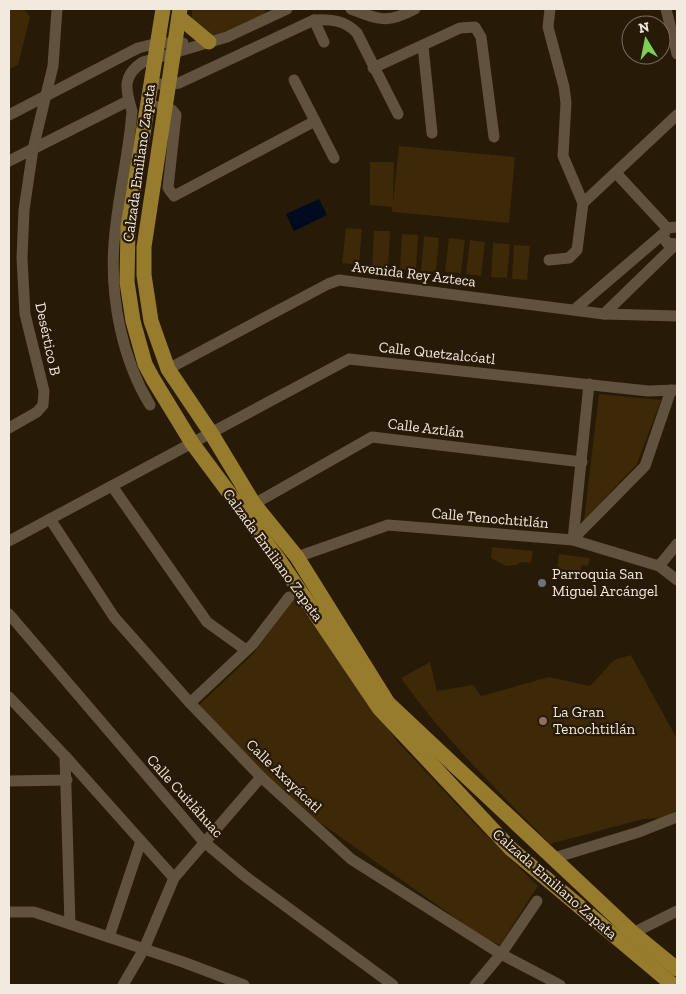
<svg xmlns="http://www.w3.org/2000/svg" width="686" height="994" font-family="'Zilla Slab',serif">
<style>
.green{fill:#3d2808}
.water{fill:#000a1e}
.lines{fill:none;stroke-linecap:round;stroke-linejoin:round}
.minor{stroke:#61523d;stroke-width:11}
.major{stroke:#987c2e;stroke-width:15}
.worship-dot{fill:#6b7280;stroke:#271a07;stroke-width:2}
.education-dot{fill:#8d6e63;stroke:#271a07;stroke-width:2}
.labels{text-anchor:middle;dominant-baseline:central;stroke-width:4.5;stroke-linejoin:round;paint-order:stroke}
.street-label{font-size:15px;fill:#f3eade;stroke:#271a07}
.poi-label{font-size:15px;fill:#f3eade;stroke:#271a07;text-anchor:start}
</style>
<rect width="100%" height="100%" fill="#271a07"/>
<g class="green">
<polygon points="9,9 24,9 30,17 18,65 9,69"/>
<polygon points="192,9 264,9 267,15 220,37 202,35 192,21"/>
<polygon points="399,146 515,157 509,223 392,212 392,207 370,205 370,162 394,162 393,202"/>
<polygon points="346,228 362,229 359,265 342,263"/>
<polygon points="374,231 390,231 388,268 372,267"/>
<polygon points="402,234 418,235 416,270 400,269"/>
<polygon points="424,236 439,238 436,272 421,271"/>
<polygon points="449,238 465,240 461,273 445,272"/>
<polygon points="470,240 485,242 481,276 466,274"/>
<polygon points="493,243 510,244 507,278 491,277"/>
<polygon points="514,245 530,246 527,280 512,279"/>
<polygon points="599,394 661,400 637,464 584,520"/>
<polygon points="492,547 533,551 531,563 521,562 517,565 506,566 491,558"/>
<polygon points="559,554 590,558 588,566 582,565 580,573 557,568"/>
<polygon points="294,598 397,741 476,825 538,886 500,945 484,938 255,777 199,705 253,654"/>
<path d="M631 655 677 739V810L663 818 643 819 550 844C498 791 444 739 401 678L430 662 437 691 473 685 481 696 549 677 590 686 614 660Z"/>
</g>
<polygon class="water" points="319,199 327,215 294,231 286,214"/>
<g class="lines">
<g class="minor">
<path d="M351 9C380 20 387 24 415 9"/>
<polyline points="666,9 677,54"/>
<polyline points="314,20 324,42"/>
<polyline points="423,46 432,133"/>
<polyline points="373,68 460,28 475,27 481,37 494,137"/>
<polyline points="294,80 334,158"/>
<path d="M151 83 167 85 179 83 314 20C330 19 345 20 357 33L398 114"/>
<polyline points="147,105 172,110 176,115 168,188 174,196 315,121"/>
<polyline points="9,115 138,48 158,43 183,43"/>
<polyline points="9,161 128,101"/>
<polyline points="616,173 667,228"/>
<polyline points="583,203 677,115"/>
<polyline points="677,227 667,228 663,236 667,243 677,244"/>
<polyline points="549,260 569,258 577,250 583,203 563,156 566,103 564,87 548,27 550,9"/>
<polyline points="574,310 663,234"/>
<polyline points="604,314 675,245"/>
<polyline points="168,369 328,284 339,280 604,314 677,316"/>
<path d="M150 405C122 359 110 298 114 244 117 199 129 155 132 111 126 91 121 76 143 62L227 37 287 9"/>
<polyline points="9,428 37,412 43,405 44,391 25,314 22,258 24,210 33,149 53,66 57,9"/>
<polyline points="112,486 207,622 246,650"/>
<polyline points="254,504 372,437 582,462"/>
<polyline points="50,519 114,617 190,703 261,777 351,859 501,954 560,985"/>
<polyline points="574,538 645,466 671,390"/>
<polyline points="573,540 589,384"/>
<polyline points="9,541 349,359 648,391 677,390"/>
<polyline points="297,557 388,525 573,540 659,566 677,580"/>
<polyline points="659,566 677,544"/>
<polyline points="9,614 203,841 246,877 393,985"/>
<polyline points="9,697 65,756 174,878"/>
<polyline points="190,703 253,644 289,597"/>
<polyline points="65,756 70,924"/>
<polyline points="9,781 67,780"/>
<polyline points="554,858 639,832 677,817"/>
<polyline points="9,912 34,912 183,962 244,985"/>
<polyline points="633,933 677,911"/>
<polyline points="109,937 141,841"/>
<polyline points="123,985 144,949 174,878 261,777"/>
<polyline points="475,985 501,954 537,901"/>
</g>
<g class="major">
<polyline points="163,9 128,227 127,282 133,321 145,364 153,379 192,443 279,560 379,708 511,849 673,985"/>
<polyline points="180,9 144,247 144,275 151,321 168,369 211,433 254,504 297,557 388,703 633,933 677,969"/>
<polyline points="179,17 209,42"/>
</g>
</g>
<circle class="worship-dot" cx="542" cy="583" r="5"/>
<circle class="education-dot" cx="543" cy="721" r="5"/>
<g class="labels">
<g class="street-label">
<text transform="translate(139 163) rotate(-82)">Calzada Emiliano Zapata</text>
<text transform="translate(414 274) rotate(7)">Avenida Rey Azteca</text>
<text transform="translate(48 339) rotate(78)">Desértico B</text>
<text transform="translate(437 353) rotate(6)">Calle Quetzalcóatl</text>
<text transform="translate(426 428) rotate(7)">Calle Aztlán</text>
<text transform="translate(490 518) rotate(5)">Calle Tenochtitlán</text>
<text transform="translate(273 555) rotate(54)">Calzada Emiliano Zapata</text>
<text transform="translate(284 776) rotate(44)">Calle Axayácatl</text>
<text transform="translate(185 796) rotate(48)">Calle Cuitláhuac</text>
<text transform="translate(555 884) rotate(41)">Calzada Emiliano Zapata</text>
</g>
<g class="poi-label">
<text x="552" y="574">Parroquia San<tspan x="552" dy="17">Miguel Arcángel</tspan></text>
<text x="553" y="712">La Gran<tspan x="553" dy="17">Tenochtitlán</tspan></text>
</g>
</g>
<rect width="686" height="994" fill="none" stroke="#f3eade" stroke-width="20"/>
<g transform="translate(646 40) rotate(350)"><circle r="24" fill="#271a07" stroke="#796d5d"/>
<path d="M0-4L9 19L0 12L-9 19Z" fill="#7cd155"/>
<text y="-8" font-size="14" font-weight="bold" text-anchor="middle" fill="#f3eade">N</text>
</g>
</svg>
